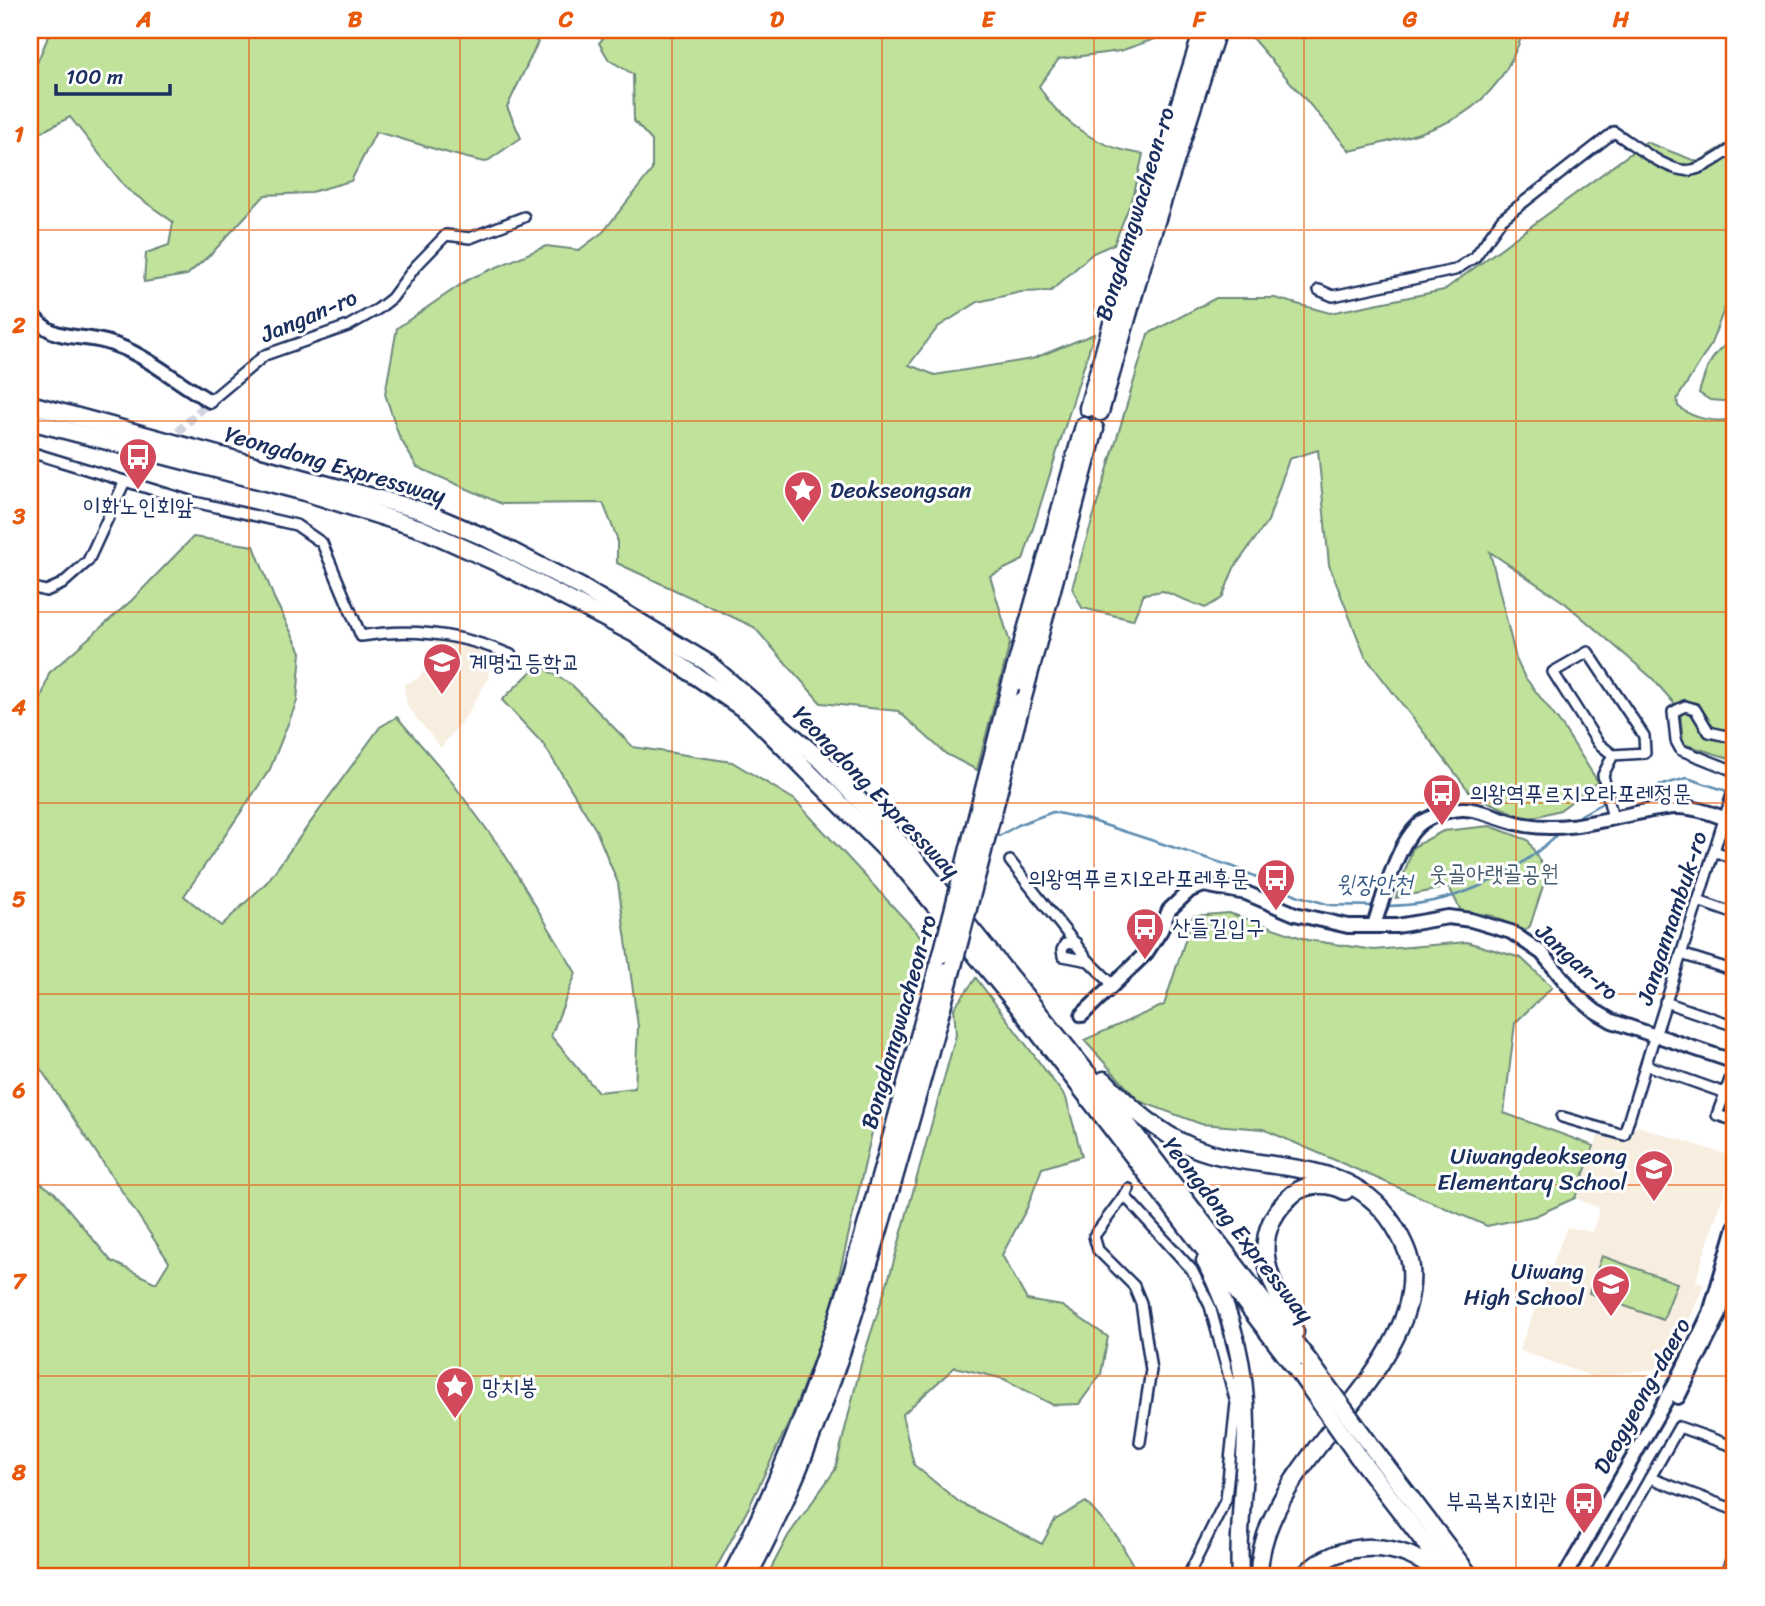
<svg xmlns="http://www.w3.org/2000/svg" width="1765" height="1606" font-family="Sriracha,'Poor Story',sans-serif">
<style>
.built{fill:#f7eee0}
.green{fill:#c0e29b;stroke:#6e887c;stroke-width:2}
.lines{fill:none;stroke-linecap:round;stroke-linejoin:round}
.stream{stroke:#5b8bb0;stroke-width:2.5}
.street-tunnel{stroke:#d1d5df;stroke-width:9;stroke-dasharray:9 4.5;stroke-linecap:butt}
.street-casing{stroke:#1b2f5e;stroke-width:14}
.secondary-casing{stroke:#1b2f5e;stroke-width:18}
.highway-casing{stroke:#1b2f5e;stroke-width:21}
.street{stroke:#fff;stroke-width:9}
.secondary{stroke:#fff;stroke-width:12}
.highway{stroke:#fff;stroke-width:16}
.highway-bridge-casing{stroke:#1b2f5e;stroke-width:21;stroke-linecap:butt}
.highway-bridge{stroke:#fff;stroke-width:16}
.grid{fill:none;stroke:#e8590c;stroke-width:2;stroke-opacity:0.55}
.labels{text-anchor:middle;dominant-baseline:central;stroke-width:6;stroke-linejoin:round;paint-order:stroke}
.street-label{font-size:23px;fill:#1b2f5e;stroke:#fff}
.poi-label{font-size:23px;fill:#1b2f5e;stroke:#fff;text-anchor:start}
.park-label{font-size:23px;fill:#445c6d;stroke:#fff}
.water-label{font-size:24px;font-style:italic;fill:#3b5d87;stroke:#fff}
.neatline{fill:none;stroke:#e8590c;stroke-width:2.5}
.grid-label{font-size:23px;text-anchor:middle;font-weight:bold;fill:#e8590c}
</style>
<rect width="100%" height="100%" fill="#fff"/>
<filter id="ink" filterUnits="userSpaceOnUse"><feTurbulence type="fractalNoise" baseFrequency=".0143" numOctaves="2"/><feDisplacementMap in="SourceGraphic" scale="14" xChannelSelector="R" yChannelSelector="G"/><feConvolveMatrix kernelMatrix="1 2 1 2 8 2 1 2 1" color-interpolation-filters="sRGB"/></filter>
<g filter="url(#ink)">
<g class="built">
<polygon points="453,634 475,636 489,661 488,679 467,715 441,748 407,706 404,685 417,679 436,657 434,637"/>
<polygon points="1637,1126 1735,1157 1696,1280 1704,1285 1669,1367 1593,1377 1519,1350 1567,1227 1593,1232 1599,1208 1575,1198 1599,1134 1628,1142 1631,1131"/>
</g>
<g class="green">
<path d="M51 30H521L538 42 507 107 521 138 486 162C448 155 413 141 376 132L351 181 308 193 265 195 213 252 187 275 144 282 146 253 169 245 173 222 127 189 70 117 30 138V79Z"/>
<path d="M610 30H1181L1120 51 1059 59 1039 86C1060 123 1100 149 1143 154L1134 194 1114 244 1093 253 1051 291 1021 292 978 302 938 327 909 365 935 375 1032 359 1094 334 1023 560 990 576 1010 643 977 770 946 754 898 711 821 703 754 627 617 563V538L603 503 502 504 417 467 399 436 385 394 397 328 469 279 546 246 579 250 603 232 652 170V141L634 121 633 74 609 60 599 43Z"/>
<path d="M1245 30H1524C1492 122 1436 130 1350 151Z"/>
<path d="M1735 139V281L1710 346 1677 399 1678 406C1692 419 1718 424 1735 418V760L1683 744 1680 710 1652 678 1565 603 1490 552 1516 659 1524 676 1563 727 1598 782 1560 810 1527 819 1472 795 1365 656 1329 565 1318 450 1289 459 1268 521 1234 568 1222 598 1205 608 1163 591 1144 594 1133 620 1082 608 1072 588 1148 334 1216 298H1275L1330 313 1444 290 1646 142 1698 162Z"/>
<path d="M1735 339V402L1710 400 1699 393C1706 368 1712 351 1735 339Z"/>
<polygon points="193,537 254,546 274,598 301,652 297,701 270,769 184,896 221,926 267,882 380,727 397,717 446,774 502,850 576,973 551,1036 598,1092 635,1088 638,1026 618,883 596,830 544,745 502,700 538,665 572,685 633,747 732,762 795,800 924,940 921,962 879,1102 830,1315 791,1418 749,1507 712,1576 30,1576 30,1176 55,1193 111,1261 156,1283 169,1262 30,1053 30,735 49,673 132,600"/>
<polygon points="1490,826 1528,840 1547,874 1530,926 1524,932 1493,916 1461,911 1449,887 1396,898 1413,847 1443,831"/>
<polygon points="1229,913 1308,940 1374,950 1467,942 1521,958 1552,987 1515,1023 1504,1113 1594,1146 1575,1198 1535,1216 1487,1226 1263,1129 1201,1124 1139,1101 1084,1040 1164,1005 1193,916"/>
<polygon points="976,978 1066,1098 1082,1156 1042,1168 1027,1208 1002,1255 1027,1300 1062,1306 1108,1337 1101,1374 1079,1404 1053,1405 1004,1379 955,1367 902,1415 914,1465 959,1502 1042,1544 1055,1520 1086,1502 1118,1538 1139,1576 767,1576 788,1536 835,1470 861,1364 892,1268 956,1035 954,1008"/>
<polygon points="1602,1256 1677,1283 1663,1320 1589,1293"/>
</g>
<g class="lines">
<g class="stream">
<polyline points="1612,799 1687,778 1730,792"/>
<polyline points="1572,820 1606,801"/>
<polyline points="999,836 1020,824 1053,812 1089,820 1234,867 1299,896 1330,905 1377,906"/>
<path d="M1384 906C1452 906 1512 878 1560 832"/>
</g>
<g class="street-tunnel">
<polyline points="168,441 210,401"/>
<polyline points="125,481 155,453"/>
</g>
<defs>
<g id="street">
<path d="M1319 290 1333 296 1455 270 1475 257 1502 219 1614 132C1633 144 1671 175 1692 170 1707 167 1722 155 1735 147"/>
<polyline points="30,330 36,320"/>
<polyline points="210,401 265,355 348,326 378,309 392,298 415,267 446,235 470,238 524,217"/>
<path d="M30 452 190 501 296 525 322 543 361 636C414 627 462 634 511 655"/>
<polyline points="30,587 46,591 62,584 88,561 125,481"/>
<polyline points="1735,731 1727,736 1709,732 1695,709 1685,706 1673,712 1676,741 1681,750 1732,770 1735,776"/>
<polyline points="1613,755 1598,743 1553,672 1588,652 1644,736 1645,753 1613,755 1603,775 1613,819"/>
<polyline points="1714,851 1735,859"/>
<polyline points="1010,861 1089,961 1112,984"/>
<polyline points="1698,901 1735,914"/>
<polyline points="1076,943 1065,944 1062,950 1063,956 1089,961"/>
<polyline points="1681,954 1735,971"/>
<polyline points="1665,1002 1735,1026"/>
<polyline points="1657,1030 1735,785"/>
<polyline points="1646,1065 1725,1093"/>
<polyline points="1731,1077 1717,1115 1733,1120"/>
<polyline points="1562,1117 1624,1135 1653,1041"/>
<polyline points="1129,1189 1094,1236 1098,1250 1134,1286 1141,1303 1151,1370 1140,1442"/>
<polyline points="1124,1195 1192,1270 1210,1306 1236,1403 1226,1499 1188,1576"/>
<polyline points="1650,1478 1735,1510"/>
<polyline points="1594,1576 1679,1427 1735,1447"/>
<polyline points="1725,1576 1735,1550"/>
</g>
<g id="secondary">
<path d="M30 312C53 343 73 333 106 342 144 352 176 382 210 401"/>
<path d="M1374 925C1384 897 1398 837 1424 821 1468 795 1487 818 1526 825 1576 834 1625 811 1674 807 1695 806 1715 815 1735 822"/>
<polyline points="1082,1015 1146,953 1161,930 1169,910 1190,890 1204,885 1246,893 1295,914 1348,926 1397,926 1448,917 1471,920 1511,932 1542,953 1578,997 1595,1011 1612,1021 1650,1034"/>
<polyline points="1661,1037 1735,1062"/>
<polyline points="1678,1397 1719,1316 1735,1261"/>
<polyline points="1565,1576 1678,1379 1710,1313 1735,1227"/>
</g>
<g id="highway">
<polyline points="30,404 420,510 484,537 581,587 708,663 823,762 914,858 1108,1099 1308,1360"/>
<polyline points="1088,408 1124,281 1203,30"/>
<polyline points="1100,412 1144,259 1217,30"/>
<polyline points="30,421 305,492 422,529 502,565 635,634 751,714 903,867 1019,1007 1300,1374"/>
<polyline points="1010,687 1084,426"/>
<polyline points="1022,701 1095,429"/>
<path d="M1104 1080C1129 1106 1158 1133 1192 1147 1260 1175 1348 1153 1393 1224 1401 1237 1410 1253 1411 1268 1420 1375 1259 1464 1259 1576"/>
<path d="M1205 1261C1232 1312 1246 1369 1246 1426 1246 1477 1237 1526 1240 1576"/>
<path d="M1295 1332C1272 1282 1243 1238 1293 1194 1307 1183 1329 1182 1345 1191"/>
<polyline points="1368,1442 1470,1576"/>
<polyline points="1357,1455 1450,1575"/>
<path d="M731 1576C834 1382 882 1164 942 954"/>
<path d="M748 1576C806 1468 844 1350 878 1233 904 1144 929 1056 953 966"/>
<path d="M1303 1576C1340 1538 1403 1539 1441 1576"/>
</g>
</defs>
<use href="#street" class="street-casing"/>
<use href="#secondary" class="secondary-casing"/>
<use href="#highway" class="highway-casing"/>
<use href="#street" class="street"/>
<use href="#secondary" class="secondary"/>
<use href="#highway" class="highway"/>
<defs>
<g id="highway-bridge">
<polyline points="942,954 1010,687"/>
<polyline points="953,966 1022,701"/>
<polyline points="1308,1360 1368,1442"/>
<polyline points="1300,1374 1357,1455"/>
</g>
</defs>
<use href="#highway-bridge" class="highway-bridge-casing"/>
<use href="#highway-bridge" class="highway-bridge"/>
</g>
</g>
<path class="grid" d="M249 30V1576M460 30V1576M672 30V1576M882 30V1576M1094 30V1576M1304 30V1576M1516 30V1576M30 230H1735M30 421H1735M30 612H1735M30 803H1735M30 994H1735M30 1185H1735M30 1376H1735"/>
<defs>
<symbol id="bus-pin" viewBox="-11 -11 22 30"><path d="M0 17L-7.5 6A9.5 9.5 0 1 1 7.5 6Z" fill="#d1495b" stroke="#fff"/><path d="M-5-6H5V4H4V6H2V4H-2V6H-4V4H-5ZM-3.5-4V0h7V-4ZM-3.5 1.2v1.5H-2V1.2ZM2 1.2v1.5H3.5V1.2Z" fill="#fff"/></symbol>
<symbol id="sight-pin" viewBox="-11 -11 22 30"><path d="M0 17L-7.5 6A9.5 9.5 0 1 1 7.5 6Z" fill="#d1495b" stroke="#fff"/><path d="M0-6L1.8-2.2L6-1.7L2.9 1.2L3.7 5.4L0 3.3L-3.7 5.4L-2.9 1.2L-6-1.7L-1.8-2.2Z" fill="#fff"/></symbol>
<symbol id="school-pin" viewBox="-11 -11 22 30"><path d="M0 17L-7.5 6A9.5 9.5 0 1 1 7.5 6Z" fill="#d1495b" stroke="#fff"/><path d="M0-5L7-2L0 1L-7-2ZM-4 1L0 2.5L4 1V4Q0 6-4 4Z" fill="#fff"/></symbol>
</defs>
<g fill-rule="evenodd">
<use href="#bus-pin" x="116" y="435" width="44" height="60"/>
<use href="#sight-pin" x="781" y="468" width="44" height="60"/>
<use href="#school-pin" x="420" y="640" width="44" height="60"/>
<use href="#bus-pin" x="1420" y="771" width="44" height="60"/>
<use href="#bus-pin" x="1254" y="856" width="44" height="60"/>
<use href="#bus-pin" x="1123" y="905" width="44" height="60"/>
<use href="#school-pin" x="1632" y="1147" width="44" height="60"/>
<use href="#school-pin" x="1589" y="1262" width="44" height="60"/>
<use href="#sight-pin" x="433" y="1364" width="44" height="60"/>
<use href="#bus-pin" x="1562" y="1479" width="44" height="60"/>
</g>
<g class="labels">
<g class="street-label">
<text transform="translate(1135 214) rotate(-73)">Bongdamgwacheon-ro</text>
<text transform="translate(309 316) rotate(-23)">Jangan-ro</text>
<text transform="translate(335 465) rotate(16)">Yeongdong Expressway</text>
<text transform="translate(876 792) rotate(46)">Yeongdong Expressway</text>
<text transform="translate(1672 918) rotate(-72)">Jangannambuk-ro</text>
<text transform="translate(1577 962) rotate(42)">Jangan-ro</text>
<text transform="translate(899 1022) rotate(-74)">Bongdamgwacheon-ro</text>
<text transform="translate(1238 1230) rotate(52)">Yeongdong Expressway</text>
<text transform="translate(1642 1396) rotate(-61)">Deogyeong-daero</text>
</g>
<g class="poi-label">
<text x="830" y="490">Deokseongsan</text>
<text x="138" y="506" text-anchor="middle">이화노인회앞</text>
<text x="469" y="662">계명고등학교</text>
<text x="1469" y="793">의왕역푸르지오라포레정문</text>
<text x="1249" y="878" text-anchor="end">의왕역푸르지오라포레후문</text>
<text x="1172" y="927">산들길입구</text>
<text x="1627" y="1156" text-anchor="end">Uiwangdeokseong<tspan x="1627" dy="26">Elementary School</tspan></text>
<text x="1584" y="1271" text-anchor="end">Uiwang<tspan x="1584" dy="26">High School</tspan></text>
<text x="482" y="1386">망치봉</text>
<text x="1557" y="1501" text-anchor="end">부곡복지회관</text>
</g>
<g class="park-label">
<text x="1494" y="873">웃골아랫골공원</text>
</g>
<g class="water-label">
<text transform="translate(1374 884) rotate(-1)">윗장안천</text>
</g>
</g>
<rect width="1765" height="1606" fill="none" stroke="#fff" stroke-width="77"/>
<path d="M56 84v10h114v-10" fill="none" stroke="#1b2f5e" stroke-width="3.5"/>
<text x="66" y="84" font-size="21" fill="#1b2f5e" stroke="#ffffff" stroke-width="5" paint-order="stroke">100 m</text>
<rect x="38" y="38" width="1688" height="1530" class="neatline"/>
<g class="grid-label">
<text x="144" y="27">A</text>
<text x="355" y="27">B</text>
<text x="566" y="27">C</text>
<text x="777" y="27">D</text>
<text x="988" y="27">E</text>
<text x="1199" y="27">F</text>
<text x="1410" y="27">G</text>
<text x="1621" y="27">H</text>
<text x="19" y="142">1</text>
<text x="19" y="333">2</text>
<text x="19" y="524">3</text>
<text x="19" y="715">4</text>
<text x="19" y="907">5</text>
<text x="19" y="1098">6</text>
<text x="19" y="1289">7</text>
<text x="19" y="1480">8</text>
</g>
</svg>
